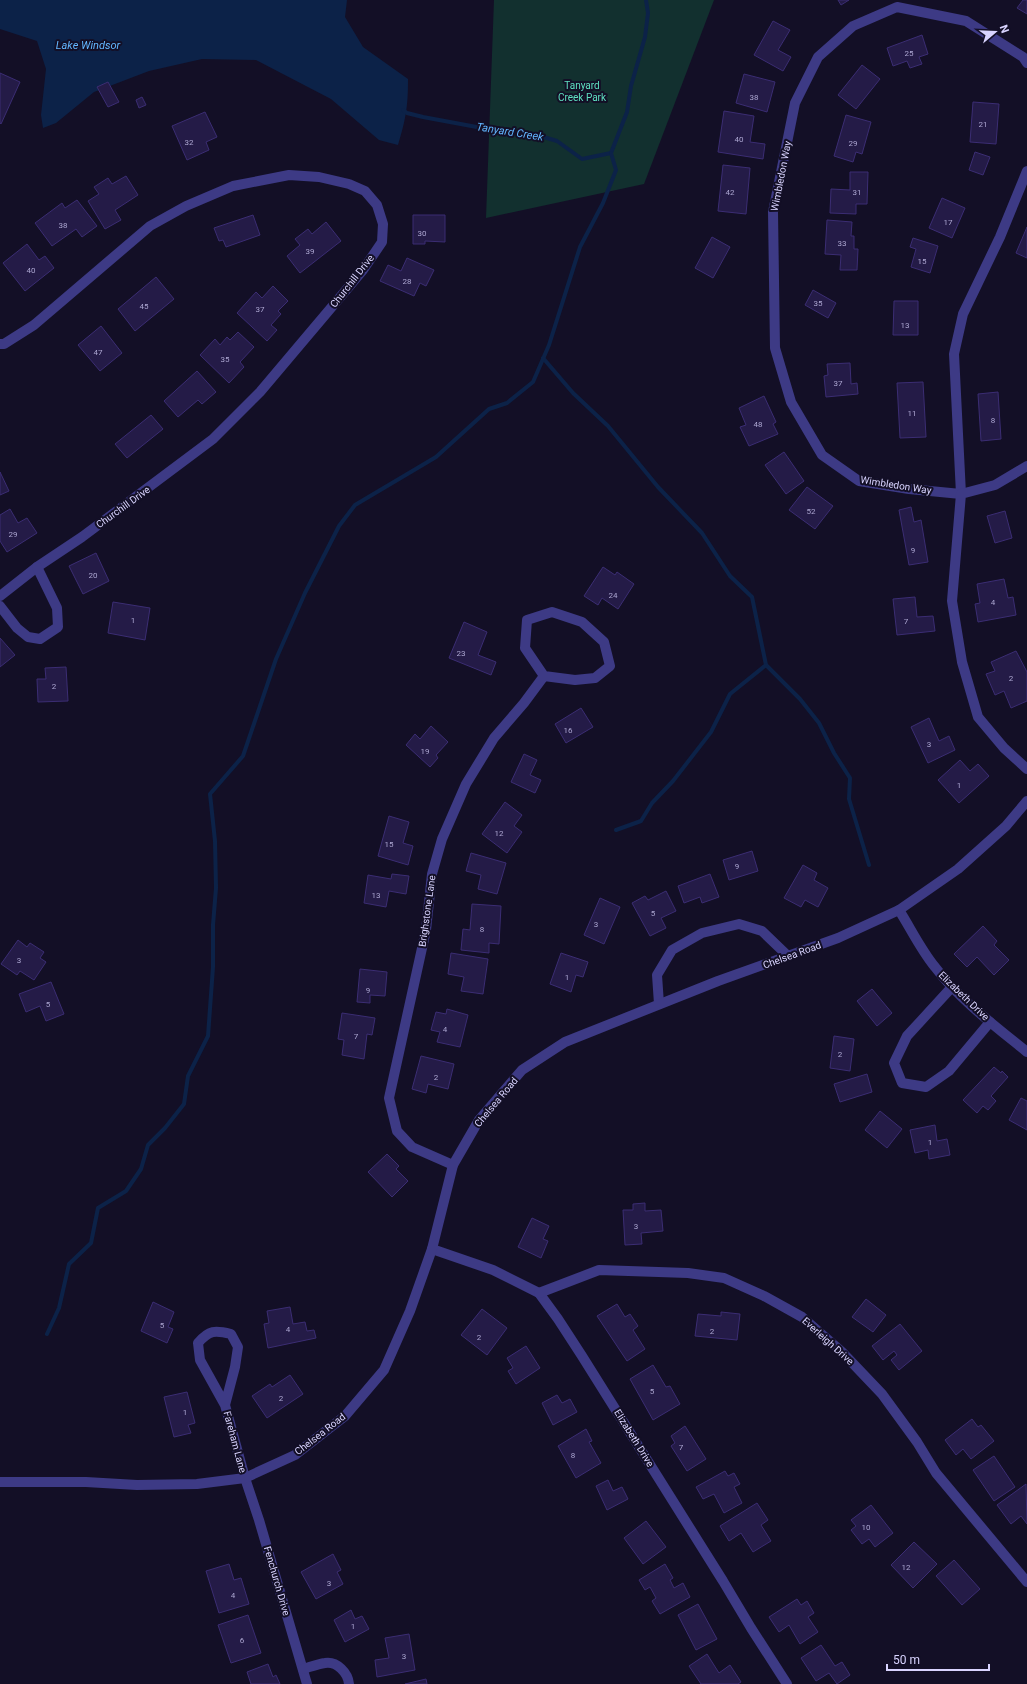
<svg xmlns="http://www.w3.org/2000/svg" width="1027" height="1684" font-family="Roboto,sans-serif">
<style>
.green{fill:#12302f}
.water{fill:#0c2248}
.lines{fill:none;stroke-linecap:round;stroke-linejoin:round}
.stream{stroke:#0c2248;stroke-width:4}
.building{fill:#241b47;stroke:#3b2d73}
.minor{stroke:#3d3a85;stroke-width:10}
.tertiary{stroke:#3d3a85;stroke-width:10}
.labels{text-anchor:middle;dominant-baseline:central;stroke-width:4;stroke-linejoin:round;paint-order:stroke}
.number-label{font-size:8px;fill:#aca6d1}
.park-label{font-size:10px;fill:#5fe0c0;stroke:#130f26}
.street-label{font-size:10px;fill:#d9d4ff;stroke:#130f26}
.water-label{font-size:11px;font-style:italic;fill:#62b6ff;stroke:#130f26}
</style>
<rect width="100%" height="100%" fill="#130f26"/>
<polygon class="green" points="494,0 714,0 644,184 486,218"/>
<path class="water" d="M0 0H347L345 17 363 47 408 79C408 106 406 119 398 145L379 140 331 99 256 60 202 59 149 71 94 92 56 123 43 128 41 115 46 69 37 41 0 29Z"/>
<g class="lines">
<g class="stream">
<polyline points="403,110 407,113 423,117 509,133 537,135 557,141 582,159 611,153 627,112 631,86 645,37 648,13 646,0"/>
<polyline points="543,358 573,393 608,426 658,487 702,533 730,576 752,597 766,665 800,699 819,723 834,753 850,778 849,799 869,865"/>
<polyline points="616,830 641,821 652,803 673,781 711,732 730,694 766,665"/>
<polyline points="47,1334 59,1308 69,1264 91,1243 98,1208 126,1191 141,1169 148,1145 165,1128 184,1104 188,1076 208,1036 213,967 213,925 216,888 215,841 210,794 243,756 276,659 305,593 339,526 355,505 436,457 489,409 507,403 533,382 549,345 580,247 603,203 616,170 611,153"/>
</g>
</g>
<g class="building">
<polygon points="838,0 849,0 841,5"/>
<polygon points="1023,0 1027,0 1027,14 1017,8"/>
<polygon points="773,21 790,30 778,50 791,57 783,71 754,55"/>
<polygon points="922,35 928,54 919,57 922,64 910,68 907,61 893,66 887,48"/>
<polygon points="862,65 880,79 856,109 838,95"/>
<polygon points="0,73 20,82 1,124 0,123"/>
<polygon points="744,74 775,82 767,112 736,103"/>
<polygon points="108,82 119,102 108,107 97,87"/>
<polygon points="142,97 146,105 139,108 136,100"/>
<polygon points="973,102 999,104 996,144 970,142"/>
<polygon points="724,111 754,116 750,142 765,144 763,159 718,152"/>
<polygon points="205,112 217,137 206,142 209,150 187,160 172,126"/>
<polygon points="846,115 871,122 862,154 856,152 853,162 834,156"/>
<polygon points="975,152 990,157 983,175 969,170"/>
<polygon points="723,165 750,168 746,214 718,211"/>
<polygon points="850,172 868,172 867,204 856,204 856,214 830,213 831,189 850,190"/>
<polygon points="126,176 138,195 115,210 121,220 105,229 88,201 99,194 94,187 108,178 112,184"/>
<polygon points="942,198 965,208 952,238 929,228"/>
<polygon points="77,200 97,226 82,237 76,229 52,246 35,223 62,203 65,208"/>
<polygon points="253,215 260,235 226,247 223,240 219,241 214,228"/>
<polygon points="413,215 445,215 445,242 425,241 425,244 413,244"/>
<polygon points="827,220 852,222 851,236 854,236 854,249 858,249 857,270 840,270 841,255 825,254"/>
<polygon points="326,222 341,241 300,273 287,256 300,245 295,239 308,229 312,234"/>
<polygon points="1027,227 1027,258 1016,253"/>
<polygon points="712,237 730,247 713,278 695,268"/>
<polygon points="913,238 938,246 930,273 911,267 916,249 910,247"/>
<polygon points="27,244 39,260 45,256 54,268 25,291 3,263"/>
<polygon points="407,258 434,270 426,286 420,283 414,296 380,281 388,265 401,271"/>
<polygon points="156,277 174,299 135,331 118,309"/>
<polygon points="273,286 288,301 278,311 281,314 271,325 277,330 267,341 237,313 256,292 262,298"/>
<polygon points="813,290 836,303 828,318 805,305"/>
<polygon points="894,301 918,301 918,335 893,335"/>
<polygon points="101,326 122,353 100,371 78,345"/>
<polygon points="238,332 254,347 240,362 244,367 229,383 200,355 215,339 220,345 227,337 230,340"/>
<polygon points="850,363 851,384 857,383 858,394 826,397 824,376 828,375 827,364"/>
<polygon points="197,371 216,392 202,404 198,400 178,417 164,401"/>
<polygon points="923,382 926,437 900,438 897,383"/>
<polygon points="998,392 1001,439 981,441 978,394"/>
<polygon points="764,396 776,422 773,424 778,434 749,446 740,427 746,425 739,408"/>
<polygon points="151,415 163,429 127,458 115,444"/>
<polygon points="784,452 804,481 786,494 765,465"/>
<polygon points="0,472 9,491 0,495"/>
<polygon points="807,487 833,506 815,529 789,510"/>
<polygon points="911,507 914,522 921,520 928,562 909,565 899,510"/>
<polygon points="10,509 18,523 27,518 37,533 7,552 0,541 0,515"/>
<polygon points="1005,511 1012,538 995,543 987,516"/>
<polygon points="96,553 109,581 83,594 69,566"/>
<polygon points="603,567 615,575 617,572 634,584 618,609 602,598 598,605 584,596"/>
<polygon points="1004,579 1008,598 1013,597 1016,615 978,622 975,604 980,603 977,584"/>
<polygon points="915,597 917,617 933,616 935,631 897,635 893,599"/>
<polygon points="113,602 150,608 145,640 108,633"/>
<polygon points="464,622 487,632 478,655 496,662 491,675 449,658"/>
<polygon points="0,638 15,655 0,667"/>
<polygon points="1016,651 1027,672 1027,701 1011,708 1004,691 995,695 986,674 995,671 991,662"/>
<polygon points="66,667 68,701 38,702 37,679 46,679 45,668"/>
<polygon points="581,708 593,727 566,743 555,724"/>
<polygon points="929,718 939,741 949,736 955,750 928,763 911,727"/>
<polygon points="431,726 448,742 436,755 438,758 430,767 406,745 415,734 420,739"/>
<polygon points="524,754 537,760 530,775 541,780 535,793 511,782"/>
<polygon points="960,760 970,771 978,764 989,776 959,803 938,780"/>
<polygon points="505,802 522,815 514,826 522,832 507,853 482,834"/>
<polygon points="389,816 409,822 403,843 413,846 408,865 378,856"/>
<polygon points="752,851 758,871 729,880 723,860"/>
<polygon points="471,853 506,863 497,894 478,889 481,875 466,871"/>
<polygon points="803,865 817,873 814,880 828,888 818,907 805,900 801,907 784,898"/>
<polygon points="392,874 409,876 406,894 389,891 386,907 364,903 368,875 391,879"/>
<polygon points="710,874 719,897 702,903 700,897 684,903 678,886"/>
<polygon points="666,891 676,911 661,918 666,928 650,936 632,903 645,896 648,900"/>
<polygon points="600,898 620,907 604,944 584,935"/>
<polygon points="472,904 501,906 499,944 489,943 489,953 461,950 463,929 470,930"/>
<polygon points="983,926 997,941 994,945 1009,960 994,975 977,957 967,967 954,954"/>
<polygon points="18,940 27,947 30,943 44,952 40,958 46,962 34,980 20,971 17,975 1,964"/>
<polygon points="451,953 488,959 483,994 461,991 464,977 448,974"/>
<polygon points="561,953 588,962 583,977 576,975 571,992 550,984"/>
<polygon points="360,969 387,972 385,996 370,995 370,1003 357,1002"/>
<polygon points="51,982 64,1014 46,1021 40,1006 26,1012 19,994"/>
<polygon points="872,989 892,1013 877,1026 857,1001"/>
<polygon points="447,1009 468,1015 460,1047 437,1042 440,1032 431,1030 436,1012 446,1014"/>
<polygon points="342,1013 375,1018 372,1035 367,1034 364,1059 342,1055 344,1040 338,1039"/>
<polygon points="834,1036 854,1039 850,1071 830,1068"/>
<polygon points="421,1056 454,1064 448,1089 428,1084 426,1093 412,1089"/>
<polygon points="994,1067 1001,1073 1002,1071 1008,1077 991,1096 996,1101 988,1110 983,1106 977,1113 963,1100"/>
<polygon points="867,1074 872,1092 840,1102 834,1084"/>
<polygon points="1021,1098 1027,1101 1027,1130 1009,1120"/>
<polygon points="880,1111 902,1129 887,1148 865,1130"/>
<polygon points="935,1125 937,1141 947,1139 950,1155 929,1159 928,1150 915,1153 910,1130"/>
<polygon points="387,1154 399,1166 396,1169 408,1181 392,1197 368,1172"/>
<polygon points="645,1203 645,1211 661,1210 663,1231 641,1233 642,1244 625,1245 623,1210 633,1210 633,1204"/>
<polygon points="532,1218 549,1226 543,1239 548,1241 541,1258 518,1247"/>
<polygon points="866,1299 886,1315 873,1332 852,1317"/>
<polygon points="153,1302 174,1312 168,1327 173,1329 167,1343 141,1331"/>
<polygon points="617,1304 625,1317 630,1314 638,1326 633,1330 645,1349 627,1361 597,1316"/>
<polygon points="290,1307 293,1324 305,1322 307,1331 314,1330 316,1338 268,1348 264,1324 269,1323 267,1311"/>
<polygon points="482,1309 507,1328 487,1355 461,1335"/>
<polygon points="721,1312 740,1314 737,1340 695,1336 698,1314 721,1316"/>
<polygon points="900,1324 922,1351 899,1370 891,1360 897,1355 894,1351 883,1360 872,1346"/>
<polygon points="526,1346 540,1368 516,1384 508,1371 513,1368 507,1358"/>
<polygon points="653,1365 666,1387 670,1386 680,1404 653,1420 630,1379"/>
<polygon points="290,1375 303,1394 267,1418 252,1396 270,1384 272,1387"/>
<polygon points="187,1392 195,1423 188,1425 191,1433 174,1437 164,1397"/>
<polygon points="557,1395 562,1403 570,1399 577,1412 553,1425 542,1403"/>
<polygon points="972,1419 978,1427 981,1425 994,1441 971,1459 963,1449 956,1455 945,1440"/>
<polygon points="685,1426 706,1459 687,1471 671,1446 675,1443 671,1436"/>
<polygon points="586,1429 592,1441 589,1442 601,1463 576,1478 558,1446"/>
<polygon points="994,1456 1015,1487 994,1501 973,1470"/>
<polygon points="725,1471 728,1476 734,1473 740,1484 734,1487 742,1503 724,1513 714,1494 703,1499 696,1487"/>
<polygon points="608,1480 613,1491 622,1487 628,1499 607,1510 596,1486"/>
<polygon points="1026,1484 1027,1524 1021,1516 1011,1524 997,1505"/>
<polygon points="757,1503 768,1520 761,1525 771,1541 753,1552 741,1533 729,1541 720,1526"/>
<polygon points="871,1505 893,1533 875,1547 869,1539 862,1544 851,1530 856,1526 851,1520"/>
<polygon points="646,1521 666,1547 643,1564 624,1538"/>
<polygon points="914,1542 937,1564 913,1588 891,1565"/>
<polygon points="333,1554 341,1570 337,1572 343,1584 316,1599 301,1572"/>
<polygon points="954,1560 980,1589 962,1605 936,1576"/>
<polygon points="229,1564 234,1580 241,1578 249,1604 219,1613 206,1571"/>
<polygon points="665,1564 673,1578 670,1580 674,1588 683,1583 690,1597 660,1614 652,1601 656,1598 650,1587 645,1590 639,1580"/>
<polygon points="797,1599 801,1605 807,1601 814,1613 808,1617 818,1632 800,1644 789,1625 779,1632 769,1617"/>
<polygon points="698,1604 717,1639 696,1650 678,1615"/>
<polygon points="351,1610 355,1619 362,1616 369,1629 345,1642 334,1620"/>
<polygon points="248,1615 261,1653 231,1663 218,1625"/>
<polygon points="409,1634 415,1670 377,1677 375,1660 389,1658 385,1638"/>
<polygon points="821,1645 835,1666 842,1662 850,1675 837,1684 829,1673 816,1681 801,1658"/>
<polygon points="707,1654 719,1673 730,1665 741,1682 738,1684 701,1684 689,1666"/>
<polygon points="268,1664 273,1677 276,1675 280,1684 251,1684 247,1672"/>
<polygon points="426,1679 427,1684 405,1684"/>
</g>
<g class="lines">
<g class="minor">
<polyline points="1027,63 1023,57 966,21 897,7 853,26 818,57 795,103 773,212 775,348 791,402 822,455 859,481 909,489 961,494 954,354 963,314 1000,237 1027,171"/>
<polyline points="0,344 4,344 34,325 150,226 186,206 233,186 289,175 319,177 349,184 365,191 377,205 383,224 382,242 363,270 260,392 213,439 82,537 37,567 0,596"/>
<polyline points="1027,466 995,485 961,494 952,601 962,662 978,717 1004,748 1027,769"/>
<polyline points="0,606 17,628 28,637 40,639 58,627 57,608 37,567"/>
<path d="M899 910C911 929 921 950 935 967 960 1000 995 1026 1027 1052"/>
<polyline points="952,987 907,1036 894,1063 902,1083 926,1087 949,1071 990,1022"/>
<polyline points="659,1004 657,975 672,950 702,933 739,924 762,931 788,956"/>
<polyline points="453,1165 412,1147 397,1131 389,1098 426,930 432,874 442,839 466,784 494,738 524,703 544,676 575,680 595,678 610,666 604,642 582,622 552,612 527,620 525,648 544,676"/>
<polyline points="432,1249 493,1270 539,1293 558,1319 582,1356 723,1581 751,1628 787,1684"/>
<polyline points="539,1293 599,1270 688,1273 724,1278 764,1296 802,1317 842,1352 882,1394 917,1442 936,1473 1027,1582"/>
<path d="M225 1405 200 1360 198 1343C209 1330 215 1330 231 1334L238 1347 235 1367 225 1405 245 1478 259 1520 307 1684"/>
<path d="M303 1669C310 1667 318 1664 325 1663 337 1661 348 1673 349 1684"/>
</g>
<polyline class="tertiary" points="0,1482 86,1482 137,1485 197,1484 245,1478 295,1455 345,1416 384,1370 410,1311 432,1249 453,1165 479,1120 522,1070 565,1042 718,981 838,938 899,910 958,869 1006,826 1027,801"/>
</g>
<g class="labels">
<g class="number-label">
<text x="909" y="53">25</text>
<text x="754" y="97">38</text>
<text x="983" y="124">21</text>
<text x="739" y="139">40</text>
<text x="189" y="142">32</text>
<text x="853" y="143">29</text>
<text x="730" y="192">42</text>
<text x="857" y="192">31</text>
<text x="948" y="222">17</text>
<text x="63" y="225">38</text>
<text x="422" y="233">30</text>
<text x="842" y="243">33</text>
<text x="310" y="251">39</text>
<text x="922" y="261">15</text>
<text x="31" y="270">40</text>
<text x="407" y="281">28</text>
<text x="818" y="303">35</text>
<text x="144" y="306">45</text>
<text x="260" y="309">37</text>
<text x="905" y="325">13</text>
<text x="98" y="352">47</text>
<text x="225" y="359">35</text>
<text x="838" y="383">37</text>
<text x="912" y="413">11</text>
<text x="993" y="420">8</text>
<text x="758" y="424">48</text>
<text x="811" y="511">52</text>
<text x="13" y="534">29</text>
<text x="913" y="550">9</text>
<text x="93" y="575">20</text>
<text x="613" y="595">24</text>
<text x="993" y="602">4</text>
<text x="133" y="620">1</text>
<text x="906" y="621">7</text>
<text x="461" y="653">23</text>
<text x="1011" y="678">2</text>
<text x="54" y="686">2</text>
<text x="568" y="730">16</text>
<text x="929" y="744">3</text>
<text x="425" y="751">19</text>
<text x="959" y="785">1</text>
<text x="499" y="833">12</text>
<text x="389" y="844">15</text>
<text x="737" y="866">9</text>
<text x="376" y="895">13</text>
<text x="653" y="913">5</text>
<text x="596" y="924">3</text>
<text x="482" y="929">8</text>
<text x="19" y="960">3</text>
<text x="567" y="977">1</text>
<text x="368" y="990">9</text>
<text x="48" y="1004">5</text>
<text x="445" y="1029">4</text>
<text x="356" y="1036">7</text>
<text x="840" y="1054">2</text>
<text x="436" y="1077">2</text>
<text x="930" y="1142">1</text>
<text x="636" y="1226">3</text>
<text x="162" y="1325">5</text>
<text x="288" y="1329">4</text>
<text x="712" y="1331">2</text>
<text x="479" y="1337">2</text>
<text x="652" y="1391">5</text>
<text x="281" y="1398">2</text>
<text x="185" y="1412">1</text>
<text x="681" y="1447">7</text>
<text x="573" y="1455">8</text>
<text x="866" y="1527">10</text>
<text x="906" y="1567">12</text>
<text x="329" y="1583">3</text>
<text x="233" y="1595">4</text>
<text x="353" y="1626">1</text>
<text x="242" y="1640">6</text>
<text x="404" y="1656">3</text>
</g>
<g class="park-label">
<text x="582" y="85">Tanyard<tspan x="582" dy="12">Creek Park</tspan></text>
</g>
<g class="street-label">
<text transform="translate(781 176) rotate(-79)">Wimbledon Way</text>
<text transform="translate(352 281) rotate(-52)">Churchill Drive</text>
<text transform="translate(896 485) rotate(9)">Wimbledon Way</text>
<text transform="translate(123 507) rotate(-36)">Churchill Drive</text>
<text transform="translate(427 911) rotate(-82)">Brighstone Lane</text>
<text transform="translate(792 955) rotate(-20)">Chelsea Road</text>
<text transform="translate(964 996) rotate(44)">Elizabeth Drive</text>
<text transform="translate(496 1102) rotate(-50)">Chelsea Road</text>
<text transform="translate(828 1341) rotate(42)">Everleigh Drive</text>
<text transform="translate(320 1434) rotate(-38)">Chelsea Road</text>
<text transform="translate(634 1438) rotate(58)">Elizabeth Drive</text>
<text transform="translate(235 1442) rotate(75)">Fareham Lane</text>
<text transform="translate(277 1581) rotate(74)">Fenchurch Drive</text>
</g>
<g class="water-label">
<text x="88" y="45">Lake Windsor</text>
<text transform="translate(510 132) rotate(9)">Tanyard Creek</text>
</g>
</g>
<g transform="translate(995 32) rotate(71)" stroke="#130f26" stroke-width="3" paint-order="stroke">
<path d="M0-3L7 15L0 10L-7 15Z" fill="#d9d4ff"/>
<text y="-6" font-size="11" font-weight="bold" text-anchor="middle" fill="#d9d4ff">N</text>
</g>
<path d="M887 1664v6h102v-6" fill="none" stroke="#d9d4ff" stroke-width="2"/>
<text x="893" y="1664" font-size="12" fill="#d9d4ff" stroke="#130f26" stroke-width="3" paint-order="stroke">50 m</text>
</svg>
